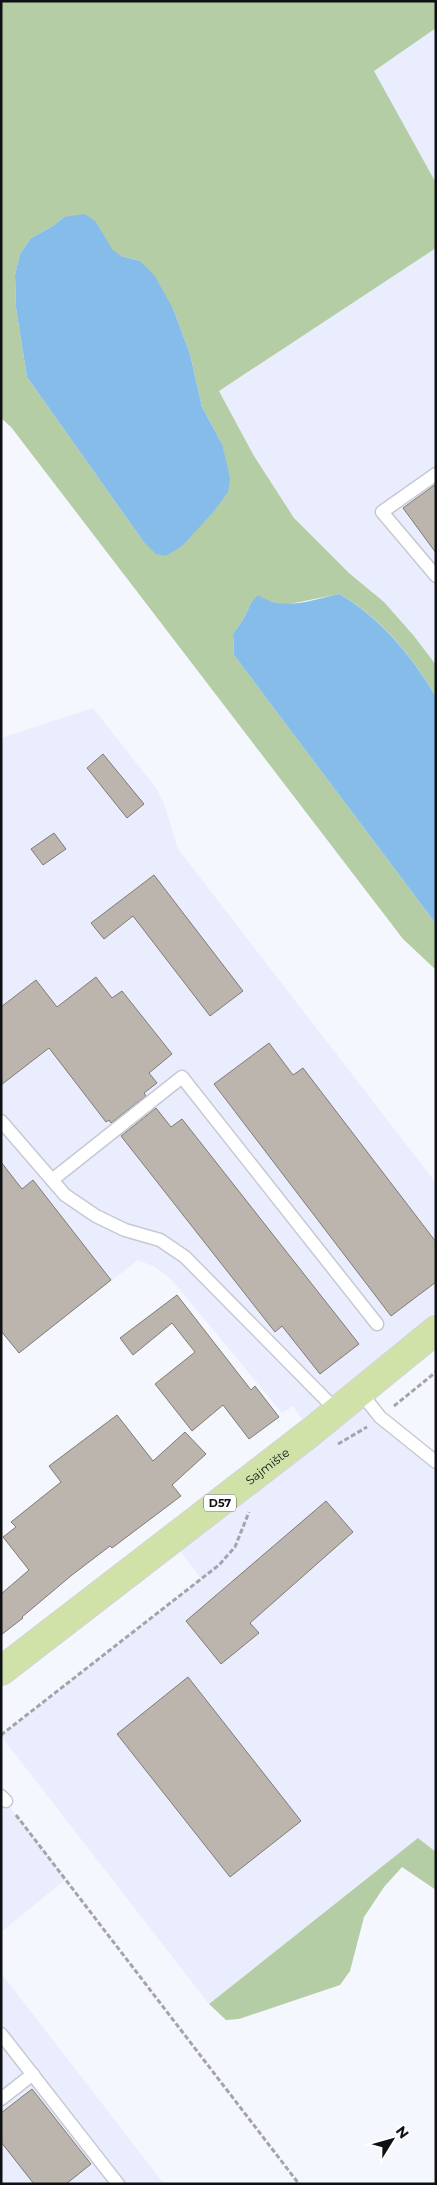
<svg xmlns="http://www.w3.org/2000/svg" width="437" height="2185" font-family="Montserrat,sans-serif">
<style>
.built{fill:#e9edfd}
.green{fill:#b4cda4;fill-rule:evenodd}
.water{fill:#86bce9}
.building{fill:#bcb5ae;stroke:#817b74}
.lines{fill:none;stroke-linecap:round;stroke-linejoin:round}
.service-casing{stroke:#c7c9d2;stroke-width:15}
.primary-casing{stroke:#d4d4d5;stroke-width:30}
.path{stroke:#a3a5ab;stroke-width:3;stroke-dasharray:5 2.5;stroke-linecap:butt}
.service{stroke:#fff;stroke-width:12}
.primary{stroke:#d1e2a9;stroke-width:28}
.labels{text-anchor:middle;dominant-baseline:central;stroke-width:4.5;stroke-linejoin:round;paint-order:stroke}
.shield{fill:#fff;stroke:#57585a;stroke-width:1}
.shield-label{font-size:11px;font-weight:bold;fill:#0f1013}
.street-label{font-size:12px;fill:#0f1013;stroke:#fff}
</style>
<rect width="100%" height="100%" fill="#f5f7fe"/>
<g class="built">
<polygon points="436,28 436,183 374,71"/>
<polygon points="436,248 436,665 414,636 384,602 349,573 294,518 254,456 219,391"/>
<polygon points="93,708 157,789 164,804 178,849 436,1183 436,1330 361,1393 436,1462 436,1852 418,1838 209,2004 1,1736 201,1579 172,1540 311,1432 293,1406 282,1413 171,1279 155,1267 138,1260 19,1353 1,1331 1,738"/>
<polygon points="1,1796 66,1879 1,1932"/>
<polygon points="1,1973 164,2184 1,2184"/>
</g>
<g class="green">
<path d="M1 1H436V28L374 71 436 183V248L219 391 254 456 294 518 349 573 384 602 414 636 436 665V697C412 656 381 617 339 594L285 605 266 600 251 603 244 618 233 634 234 655 436 924V970L403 939 11 427 1 418ZM64 217 96 222 111 249 121 256 140 261 174 311 190 354 202 407 222 444 143 541 27 377 16 308 15 275 20 254 31 238 53 226Z"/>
<polygon points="418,1838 436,1852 436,1890 402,1867 384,1887 364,1917 350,1971 340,1985 239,2019 226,2020 209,2004"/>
</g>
<g class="water">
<polygon points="85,214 96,222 112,249 121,256 140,261 155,276 174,311 190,354 202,407 222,444 230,478 228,492 214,511 182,546 166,556 156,554 143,541 27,377 16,308 15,275 20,254 31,238 53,226 64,217"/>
<path d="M339 594C380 617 412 656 436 697V924L234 655 233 634 244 618 251 603 258 595C283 612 311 600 339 594Z"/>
</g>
<g class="building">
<polygon points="436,484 436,553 403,508"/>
<polygon points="103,754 144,804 127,818 87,768"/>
<polygon points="54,833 66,849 43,865 31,849"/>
<polygon points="154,875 243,991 210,1016 133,916 104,939 91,923"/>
<polygon points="96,977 112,998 122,991 172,1054 149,1073 157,1083 144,1093 146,1096 111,1123 109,1120 106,1122 49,1048 1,1085 1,1007 36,980 57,1007"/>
<polygon points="269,1043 293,1075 303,1068 436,1242 436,1282 391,1316 214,1084"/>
<polygon points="156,1108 171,1127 182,1119 359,1344 320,1374 282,1326 275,1332 121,1136"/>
<polygon points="1,1162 22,1189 33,1180 111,1280 19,1353 1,1331"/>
<polygon points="177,1295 251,1390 255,1386 279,1417 249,1439 223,1405 192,1431 155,1384 195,1352 172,1323 133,1355 120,1338"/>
<polygon points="117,1415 153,1461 185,1432 206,1454 172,1485 181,1496 112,1548 110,1546 72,1575 22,1617 23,1618 1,1635 1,1594 29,1570 3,1537 16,1527 11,1522 61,1482 49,1466"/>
<polygon points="326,1501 353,1532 250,1623 259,1633 221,1664 186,1621"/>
<polygon points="188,1677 301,1821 230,1877 117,1734"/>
<polygon points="32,2089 91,2164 66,2184 34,2184 1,2142 1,2113"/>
</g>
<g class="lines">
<defs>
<g id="service">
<polyline points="436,474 382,512 436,576"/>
<polyline points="1,1121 65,1195 96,1216 125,1230 160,1240 185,1257 337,1411"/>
<polyline points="52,1180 182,1077 377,1324"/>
<polyline points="361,1393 380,1417 436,1462"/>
<polyline points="1,1796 6,1801"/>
<polyline points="1,2034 118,2184"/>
<polyline points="1,2099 33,2074"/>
</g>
<g id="primary">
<path id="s1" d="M1 1671 311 1432 436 1330"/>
</g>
</defs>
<use href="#service" class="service-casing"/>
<use href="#primary" class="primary-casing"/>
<g class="path">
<polyline points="394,1406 436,1372"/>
<polyline points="338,1444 367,1427"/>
<polyline points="1,1735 219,1565 235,1547 249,1512"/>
<polyline points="16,1815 299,2184"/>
</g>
<use href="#service" class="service"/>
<use href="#primary" class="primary"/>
</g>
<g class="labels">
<rect class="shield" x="204" y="1494.5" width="32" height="17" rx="4"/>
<g class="shield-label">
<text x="220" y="1503">D57</text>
</g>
<g class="street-label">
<text stroke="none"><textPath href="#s1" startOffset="336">Sajmište</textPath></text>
</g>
</g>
<rect width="437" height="2185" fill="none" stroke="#0f1013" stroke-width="5"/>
<g transform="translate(392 2140) rotate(53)" stroke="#ffffff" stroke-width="4" paint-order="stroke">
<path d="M0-4L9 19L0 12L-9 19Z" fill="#0f1013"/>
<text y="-8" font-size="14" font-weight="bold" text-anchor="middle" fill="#0f1013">N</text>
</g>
</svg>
